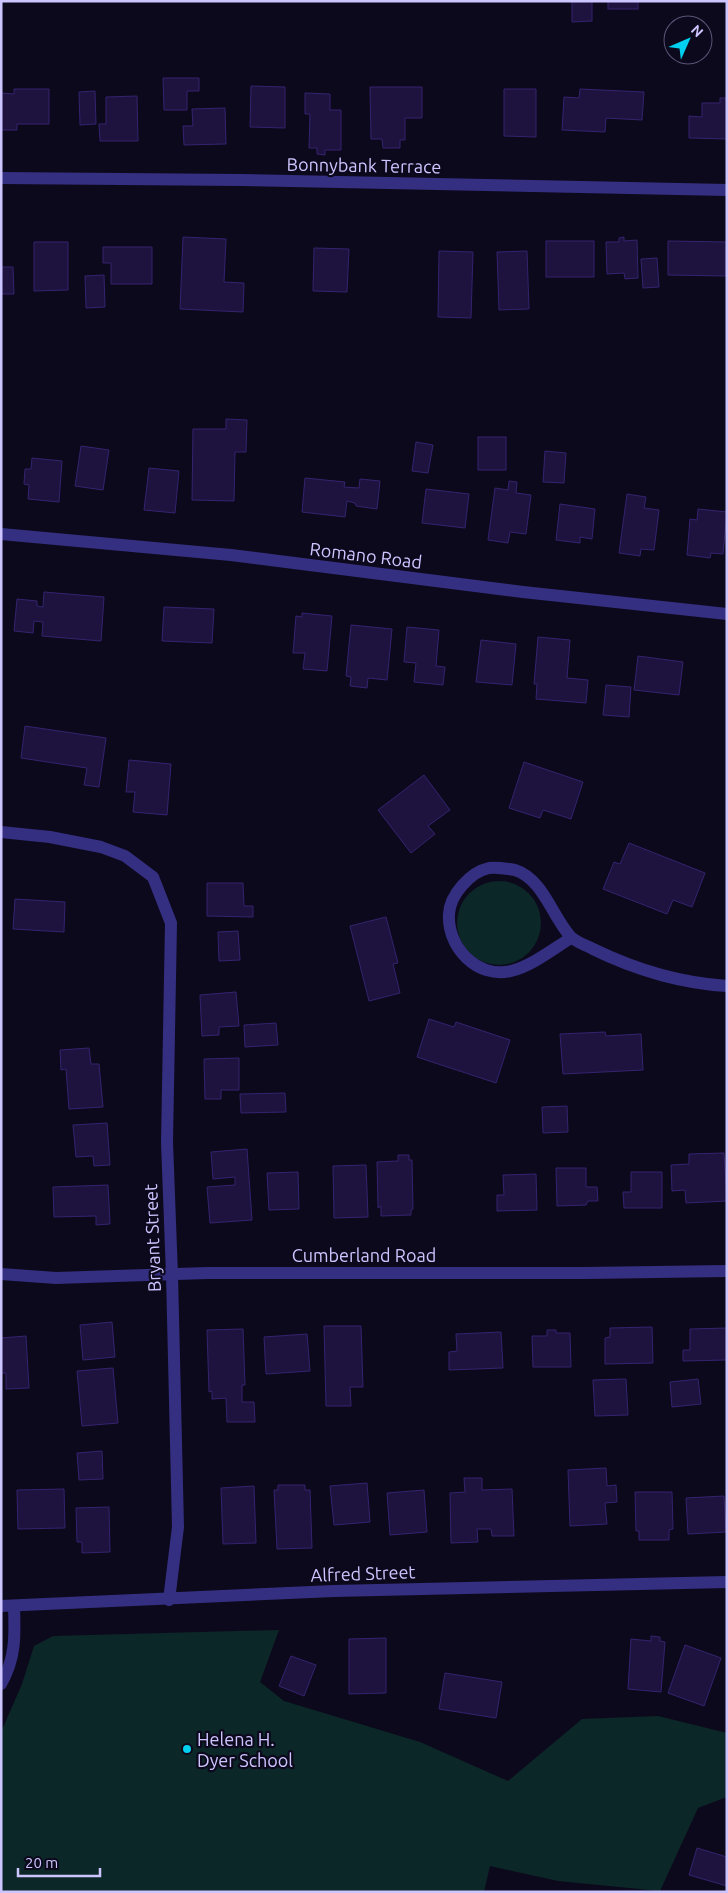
<svg xmlns="http://www.w3.org/2000/svg" width="728" height="1893" font-family="Ubuntu,sans-serif">
<style>
.green{fill:#0c2727}
.building{fill:#1e133f;stroke:#34236e}
.lines{fill:none;stroke-linecap:round;stroke-linejoin:round}
.minor{stroke:#352f81;stroke-width:12}
.poi-dot{fill:#00d0f0;stroke:#0d091d;stroke-width:2}
.labels{text-anchor:middle;dominant-baseline:central;stroke-width:4.5;stroke-linejoin:round;paint-order:stroke}
.street-label{font-size:18px;fill:#cdc5ff;stroke:#0d091d}
.poi-label{font-size:18px;fill:#cdc5ff;stroke:#0d091d;text-anchor:start}
</style>
<rect width="100%" height="100%" fill="#0d091d"/>
<g class="green">
<circle cx="499" cy="923" r="42"/>
<polygon points="279,1630 260,1682 284,1701 420,1742 508,1781 582,1719 658,1716 727,1733 727,1797 698,1808 660,1891 558,1881 490,1866 484,1892 1,1892 1,1732 22,1684 34,1646 53,1636"/>
</g>
<g class="building">
<polygon points="572,1 592,1 592,21 572,22"/>
<rect x="608" y="1" width="30" height="8"/>
<polygon points="163,78 199,78 199,91 187,91 187,110 164,110"/>
<polygon points="251,86 285,87 285,128 250,127"/>
<polygon points="370,87 422,87 422,118 405,118 405,140 400,140 400,148 383,148 382,139 371,139"/>
<polygon points="14,89 49,89 49,124 17,124 17,130 1,130 1,93 14,94"/>
<polygon points="504,89 536,89 536,137 504,136"/>
<polygon points="580,89 644,92 642,120 606,118 605,132 562,130 564,97 579,98"/>
<polygon points="95,91 96,124 80,125 79,92"/>
<polygon points="305,93 330,94 330,110 341,110 341,150 325,150 325,155 317,154 317,148 309,148 310,114 305,114"/>
<polygon points="137,96 138,141 100,141 99,124 106,124 106,97"/>
<polygon points="720,98 727,98 727,139 689,138 689,116 702,117 702,103 720,103"/>
<polygon points="225,108 226,144 184,145 183,126 193,126 192,109"/>
<polygon points="183,237 226,239 224,282 244,283 243,312 180,309"/>
<polygon points="624,237 624,241 637,240 638,278 625,279 624,273 607,274 606,242 619,242 619,238"/>
<rect x="546" y="241" width="48" height="36"/>
<polygon points="668,241 726,242 726,276 668,275"/>
<polygon points="34,242 68,242 68,290 34,291"/>
<polygon points="103,247 152,247 152,284 111,284 111,263 103,263"/>
<polygon points="314,248 349,249 347,292 313,291"/>
<polygon points="439,251 473,252 471,318 438,317"/>
<polygon points="527,251 529,309 499,310 497,252"/>
<polygon points="657,258 659,287 643,288 641,259"/>
<polygon points="1,267 13,267 14,294 1,294"/>
<polygon points="104,275 105,307 86,308 85,276"/>
<polygon points="226,419 247,420 246,452 235,452 234,501 192,500 193,429 226,429"/>
<rect x="478" y="437" width="28" height="33"/>
<polygon points="416,442 433,445 428,473 412,471"/>
<polygon points="81,446 109,450 103,490 75,486"/>
<polygon points="545,451 566,453 564,483 543,482"/>
<polygon points="32,458 62,461 59,502 28,499 29,485 24,484 25,469 31,469"/>
<polygon points="149,468 179,471 175,513 144,510"/>
<polygon points="305,478 345,482 344,487 359,488 360,479 380,481 377,509 356,506 355,503 347,501 345,517 302,512"/>
<polygon points="509,481 517,482 516,493 531,495 526,534 510,532 508,543 488,540 495,488 508,490"/>
<polygon points="426,489 469,494 465,528 422,523"/>
<polygon points="627,494 646,497 644,508 659,510 654,550 641,549 640,556 619,553"/>
<polygon points="560,504 595,509 592,539 580,537 580,543 556,540"/>
<polygon points="698,509 727,512 723,554 711,553 710,558 687,555 690,519 697,520"/>
<polygon points="44,592 104,597 101,641 42,636 43,622 34,621 33,633 14,631 17,599 37,601 37,606 43,607"/>
<polygon points="164,607 214,609 212,643 162,641"/>
<polygon points="302,613 332,616 327,671 303,669 305,653 293,653 296,616 302,617"/>
<polygon points="351,625 392,629 387,680 368,678 367,688 350,686 351,677 346,676"/>
<polygon points="407,627 439,630 436,666 445,667 443,685 414,682 416,663 404,662"/>
<polygon points="538,637 570,640 567,678 588,680 586,703 536,699 537,684 534,684"/>
<polygon points="481,640 516,644 512,685 476,682"/>
<polygon points="638,656 683,662 679,695 634,690"/>
<polygon points="606,685 631,687 629,717 603,715"/>
<polygon points="25,726 106,738 99,787 84,785 87,768 21,758"/>
<polygon points="129,760 171,764 167,815 133,812 135,792 126,792"/>
<polygon points="524,762 583,782 571,819 543,810 540,818 509,808"/>
<polygon points="424,775 450,810 428,826 435,834 411,853 378,810"/>
<polygon points="629,843 705,873 692,907 673,900 667,914 603,889 614,862 620,864"/>
<polygon points="207,883 243,883 244,906 253,906 253,917 207,916"/>
<polygon points="15,899 65,902 64,932 13,929"/>
<polygon points="386,917 398,963 393,964 400,993 369,1001 350,926"/>
<polygon points="238,931 240,960 219,961 218,932"/>
<polygon points="236,992 239,1026 219,1027 219,1035 202,1036 200,995"/>
<polygon points="429,1019 454,1027 456,1022 510,1040 496,1083 417,1057"/>
<polygon points="276,1023 278,1045 245,1047 244,1025"/>
<polygon points="605,1032 606,1036 641,1034 643,1070 563,1074 560,1034"/>
<polygon points="89,1048 91,1064 99,1064 103,1107 69,1109 66,1069 61,1070 60,1050"/>
<polygon points="239,1058 239,1090 221,1090 221,1099 205,1099 204,1059"/>
<polygon points="285,1093 286,1112 241,1113 240,1094"/>
<polygon points="567,1106 568,1132 543,1133 542,1107"/>
<polygon points="107,1123 110,1165 94,1166 93,1156 76,1157 73,1125"/>
<polygon points="247,1149 252,1220 210,1223 207,1187 235,1185 235,1177 213,1179 211,1152"/>
<polygon points="724,1153 727,1201 686,1203 685,1190 672,1191 671,1165 689,1164 689,1154"/>
<polygon points="398,1155 409,1155 409,1160 412,1160 413,1209 411,1210 411,1215 381,1216 381,1206 378,1208 377,1162 398,1161"/>
<polygon points="366,1165 368,1217 334,1218 333,1166"/>
<polygon points="556,1168 586,1168 586,1187 597,1187 598,1201 588,1201 586,1205 557,1206"/>
<polygon points="298,1172 299,1209 269,1210 267,1173"/>
<polygon points="631,1172 662,1172 662,1208 624,1208 623,1192 631,1192"/>
<polygon points="536,1174 537,1210 497,1211 497,1195 504,1195 503,1175"/>
<polygon points="108,1185 110,1224 96,1225 96,1216 54,1217 53,1187"/>
<polygon points="112,1322 115,1357 83,1360 80,1325"/>
<polygon points="324,1326 361,1326 363,1387 350,1387 351,1406 326,1406"/>
<polygon points="652,1327 653,1363 605,1364 605,1338 610,1337 610,1328"/>
<polygon points="727,1328 727,1360 683,1361 683,1350 690,1350 690,1329"/>
<polygon points="243,1329 245,1385 242,1385 242,1402 254,1402 255,1422 227,1422 226,1398 212,1399 212,1391 209,1392 207,1330"/>
<polygon points="547,1330 556,1330 556,1333 570,1333 571,1367 533,1367 532,1336 547,1336"/>
<polygon points="501,1332 503,1368 449,1370 449,1352 457,1351 456,1334"/>
<polygon points="307,1334 310,1371 266,1374 264,1337"/>
<polygon points="26,1336 29,1388 6,1389 6,1373 1,1373 1,1338"/>
<polygon points="113,1368 118,1423 82,1426 77,1371"/>
<polygon points="626,1379 628,1415 595,1416 593,1380"/>
<polygon points="698,1379 701,1404 672,1407 670,1382"/>
<polygon points="102,1451 103,1479 79,1480 77,1453"/>
<polygon points="606,1468 607,1486 616,1485 617,1502 605,1503 607,1524 570,1526 568,1470"/>
<polygon points="464,1478 482,1478 482,1490 512,1489 514,1536 492,1536 491,1529 477,1529 478,1542 451,1543 450,1493 465,1492"/>
<polygon points="367,1483 370,1522 334,1525 330,1486"/>
<polygon points="278,1485 305,1485 305,1490 310,1490 312,1548 277,1549 274,1490 278,1490"/>
<polygon points="254,1486 256,1543 223,1544 221,1488"/>
<polygon points="64,1489 65,1528 18,1529 17,1490"/>
<polygon points="424,1490 427,1532 390,1535 387,1493"/>
<polygon points="635,1492 672,1492 673,1529 669,1530 669,1540 639,1540 639,1531 636,1531"/>
<polygon points="724,1496 726,1532 688,1534 686,1498"/>
<polygon points="109,1507 110,1552 82,1553 82,1542 77,1542 76,1508"/>
<polygon points="651,1636 660,1637 660,1641 665,1642 661,1692 628,1689 631,1639 651,1641"/>
<polygon points="386,1638 386,1693 349,1694 349,1639"/>
<polygon points="685,1645 721,1658 704,1706 668,1693"/>
<polygon points="291,1656 316,1665 304,1696 279,1686"/>
<polygon points="445,1673 502,1682 496,1718 439,1709"/>
<polygon points="697,1848 727,1857 727,1886 689,1875"/>
</g>
<g class="lines">
<g class="minor">
<polyline points="1,178 241,180 727,190"/>
<polyline points="1,534 231,555 523,592 727,614"/>
<polyline points="1,832 50,837 101,847 125,856 153,877 171,923 167,1142 172,1275 178,1527 169,1600"/>
<path d="M571 938C553 949 532 966 511 971 477 979 447 947 449 914 450 895 470 872 489 868 495 867 509 869 515 870 543 879 552 916 570 936 575 942 586 945 593 949 636 970 679 983 727 986"/>
<polyline points="1,1274 56,1278 207,1273 585,1273 727,1271"/>
<polyline points="1,1606 334,1591 727,1582"/>
<path d="M1 1684C16 1658 15 1635 14 1606"/>
</g>
</g>
<circle class="poi-dot" cx="187" cy="1749" r="5"/>
<g class="labels">
<g class="street-label">
<text transform="translate(364 165) rotate(1)">Bonnybank Terrace</text>
<text transform="translate(366 555) rotate(7)">Romano Road</text>
<text transform="translate(152 1238) rotate(-92)">Bryant Street</text>
<text x="364" y="1255">Cumberland Road</text>
<text transform="translate(363 1573) rotate(-2)">Alfred Street</text>
</g>
<g class="poi-label">
<text x="197" y="1739">Helena H.<tspan x="197" dy="21">Dyer School</tspan></text>
</g>
</g>
<rect width="728" height="1893" fill="none" stroke="#cdc5ff" stroke-width="5"/>
<g transform="translate(688 40) rotate(45)"><circle r="24" fill="#0d091d" stroke="#5a5477"/>
<path d="M0-4L9 19L0 12L-9 19Z" fill="#00d0f0"/>
<text y="-8" font-size="14" font-weight="bold" text-anchor="middle" fill="#cdc5ff">N</text>
</g>
<path d="M18 1868v8h82v-8" fill="none" stroke="#cdc5ff" stroke-width="2.5"/>
<text x="25" y="1868" font-size="15" fill="#cdc5ff" stroke="#0d091d" stroke-width="4" paint-order="stroke">20 m</text>
</svg>
